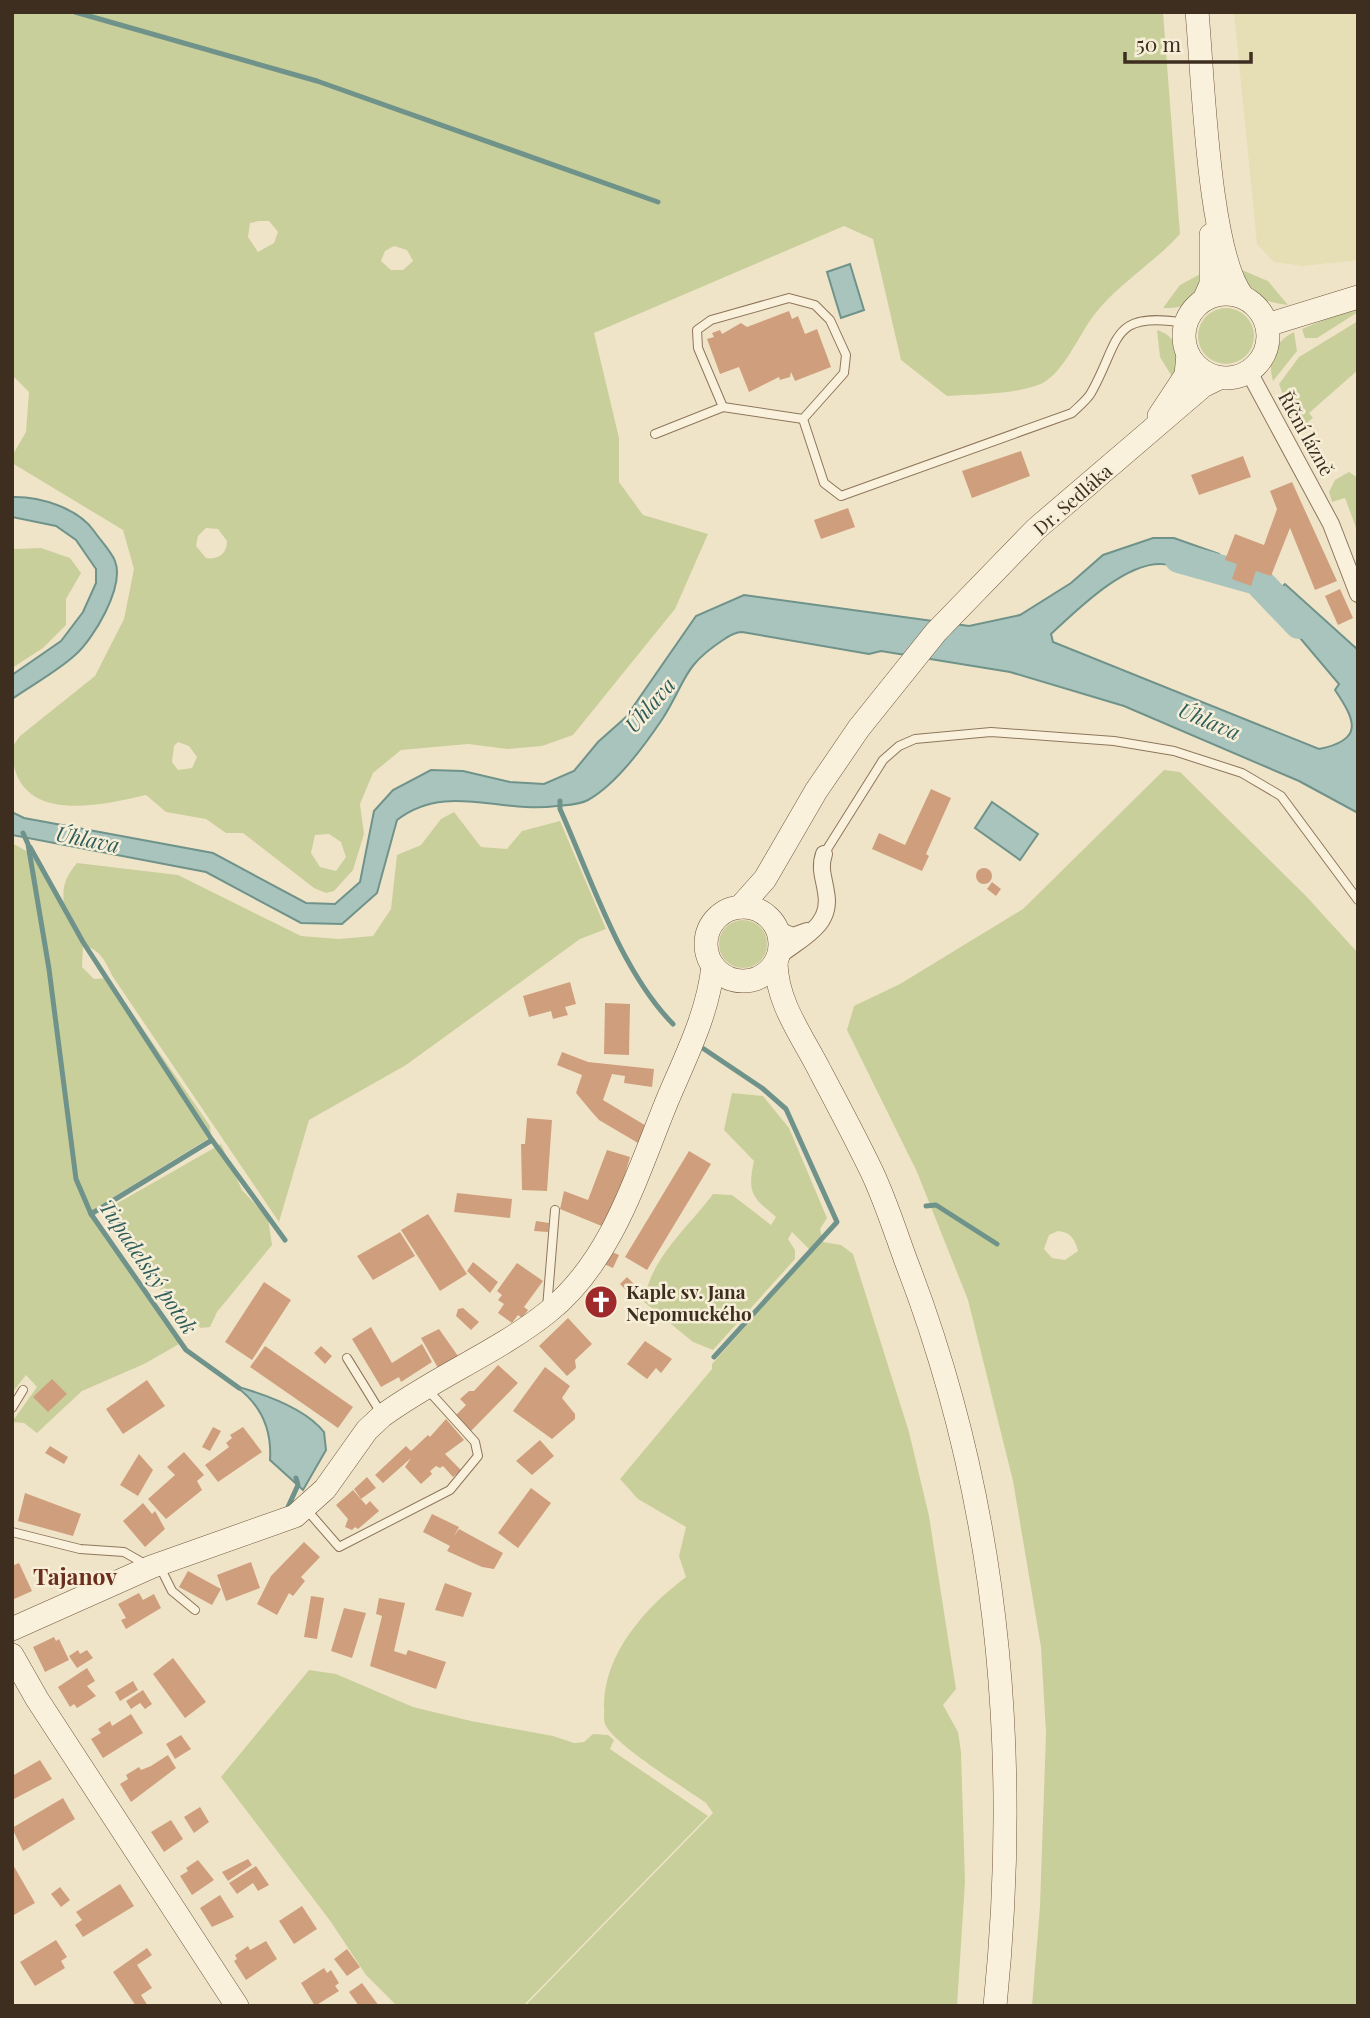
<svg xmlns="http://www.w3.org/2000/svg" width="1370" height="2018" font-family="'Playfair Display',serif">
<style>
.farmland{fill:#e6deb5}
.green{fill:#c9cf9b;fill-rule:evenodd}
.water{fill:#a9c4bc;stroke:#6f938a;stroke-width:2}
.lines{fill:none;stroke-linecap:round;stroke-linejoin:round}
.stream{stroke:#6f938a;stroke-width:5}
.river{stroke:#a9c4bc;stroke-width:30}
.building{fill:#cf9f7d}
.lane-casing{stroke:#8d765c;stroke-width:10}
.street-casing{stroke:#8d765c;stroke-width:18}
.secondary-casing{stroke:#6f573f;stroke-width:24}
.lane{stroke:#faf1dc;stroke-width:8}
.street{stroke:#faf1dc;stroke-width:16}
.secondary{stroke:#faf1dc;stroke-width:23}
.labels{text-anchor:middle;dominant-baseline:central;stroke-width:5;stroke-linejoin:round;paint-order:stroke}
.street-label{font-size:19px;fill:#3d2e20;stroke:#f7eed8}
.poi-label{font-size:19px;font-weight:bold;fill:#3d2e20;stroke:#f7eed8;text-anchor:start}
.water-label{font-size:21px;font-style:italic;fill:#2f5d5a;stroke:#f7eed8}
.quarter-label{font-size:23px;font-weight:bold;fill:#6b2e1e;stroke:#f7eed8}
</style>
<rect width="100%" height="100%" fill="#f0e4c8"/>
<polygon class="farmland" points="1234,12 1358,12 1358,260 1303,266 1274,262 1257,244"/>
<g class="green">
<path d="M12 12H1163L1180 234C1154 263 1118 284 1094 315 1078 336 1062 377 1038 385 1010 395 976 394 947 396L901 360 873 239 844 226 594 333 619 438V482L643 515 708 534 675 609 573 735 542 746 507 749 468 744 401 750 373 773 360 804 364 834 353 870 334 891 326 893 314 888 243 833H226L206 819 166 812 146 795C95 807 12 825 12 747L20 736 95 676 124 619 134 569 123 530 12 463V456L26 432 29 392 12 375ZM259 221H269L278 232 274 243 258 252 248 237 250 223ZM394 246 407 250 413 261 403 270H391L381 261 385 251ZM206 528 218 529 227 541C227 554 218 560 206 558L196 546 198 536ZM178 742 189 746 197 757 192 768 178 770 172 762 174 746ZM329 834 341 842 346 857 336 871 320 867 311 853 315 835Z"/>
<path d="M1237 268 1268 281 1288 305C1260 302 1247 293 1237 268Z"/>
<path d="M1206 271C1199 296 1193 309 1163 308L1180 285Z"/>
<polygon points="1358,306 1358,312 1317,338 1305,338 1302,329"/>
<circle cx="1226" cy="336" r="28"/>
<polygon points="1358,321 1358,370 1309,413 1313,418 1304,425 1294,424 1279,384 1299,357"/>
<path d="M1157 330C1183 338 1178 360 1176 383L1160 357Z"/>
<path d="M1294 332 1297 351 1273 381C1267 360 1274 342 1294 332Z"/>
<polygon points="1349,472 1358,478 1358,533 1345,498 1332,502 1329,492 1335,480"/>
<polygon points="41,548 70,558 81,573 66,599 66,625 43,648 12,668 12,549"/>
<path d="M1164 770 1180 772 1306 896 1358 953V2006H1032L1040 1906 1046 1733 1041 1647 1013 1481 968 1300 917 1172 847 1030 854 1006 900 984 1023 909ZM1058 1231C1071 1232 1075 1240 1078 1251L1065 1260 1052 1258 1044 1249 1049 1235Z"/>
<path d="M454 812 481 847 507 849 522 831 560 821 606 929 580 939 406 1065 309 1120 279 1222 113 977C105 961 101 950 83 945L82 967 94 979 108 978 210 1126 211 1137 94 1209 92 1218 181 1343 144 1364 82 1391 37 1433 24 1423 12 1422 37 1387 26 1375 12 1393V843L30 853 64 907C62 887 64 879 77 863L178 875 301 936 339 939 373 936 391 909 397 855 421 845 441 819Z"/>
<circle cx="743" cy="944" r="24"/>
<path d="M732 1093 763 1096 789 1128 827 1218 820 1229 823 1242 841 1245 853 1254 909 1432 929 1516 956 1689 943 1705 958 1732 961 1752 965 1882 957 2006H525L713 1813 706 1803C685 1788 613 1744 605 1724 603 1720 605 1712 604 1708 603 1654 646 1607 686 1577L679 1556 686 1527 638 1499 620 1479 712 1369V1364L812 1252 792 1232 788 1239 795 1250V1259L713 1350 693 1342 644 1302C650 1258 688 1228 713 1194L732 1195 771 1225 776 1217C752 1197 747 1193 754 1161L724 1130Z"/>
<polygon points="221,1144 242,1190 268,1218 272,1245 217,1312 210,1327 201,1328 175,1306 111,1229 109,1215 116,1204"/>
<polygon points="309,1670 336,1674 413,1707 471,1721 553,1736 574,1743 584,1742 593,1734 608,1735 614,1740 610,1749 708,1816 523,2006 397,2006 366,1975 331,1922 221,1777"/>
</g>
<g class="water">
<polygon points="850,264 864,310 841,318 827,272"/>
<path d="M12 497C39 496 78 508 94 531 100 540 111 551 115 561 125 587 93 640 74 656 56 672 32 685 12 699V675L61 641 83 612 96 583V569L76 540 56 526 12 517Z"/>
<path d="M1153 538H1174L1219 554 1215 576C1198 572 1178 564 1161 564 1124 563 1077 610 1051 634L1053 642 1319 749C1364 740 1356 721 1335 690L1339 684 1268 600 1285 584 1358 650V813L1299 781 1124 706 1010 672 881 651 869 654 742 632C735 632 730 635 723 640 682 667 687 680 663 718 645 745 617 784 588 800 579 805 567 805 557 806 500 814 446 782 397 820L377 893 342 924 301 923 206 872 12 835V812L24 818 213 853 306 903 335 904 360 882 374 811 393 790 431 770 463 771 510 782 544 784 574 771 598 742 626 717 696 616 744 595 969 626 1020 615 1071 583 1103 555Z"/>
<polygon points="992,802 1038,834 1020,860 975,828"/>
<path d="M235 1386C264 1394 305 1408 324 1432L326 1450 303 1490 270 1460C272 1428 261 1404 235 1386Z"/>
</g>
<g class="lines">
<g class="stream">
<polyline points="75,12 317,81 658,202"/>
<path d="M560 801V809C591 878 620 970 673 1024"/>
<polyline points="23,833 28,844 49,969 76,1179 91,1214 186,1350 239,1388"/>
<polyline points="30,847 83,942 212,1140 91,1214"/>
<polyline points="704,1049 762,1088 786,1109 837,1222 714,1357"/>
<polyline points="212,1140 285,1240"/>
<polyline points="926,1206 936,1205 997,1244"/>
<polyline points="288,1507 298,1485 296,1478"/>
</g>
<polyline class="river" points="1179,558 1257,580 1299,624"/>
</g>
<g class="building">
<polygon points="789,311 792,319 798,316 805,334 817,329 831,367 795,381 791,372 790,377 780,380 779,377 749,392 739,367 720,374 707,339 714,337 712,333 720,330 722,334 741,323 747,327"/>
<polygon points="1021,451 1030,476 972,498 962,471"/>
<polygon points="1243,456 1251,477 1199,495 1191,475"/>
<polygon points="1292,482 1337,581 1315,590 1290,528 1271,576 1256,571 1251,586 1232,579 1237,564 1225,560 1235,534 1264,545 1277,509 1270,491"/>
<polygon points="848,508 855,527 821,539 814,520"/>
<polygon points="1340,589 1353,618 1338,625 1325,596"/>
<polygon points="931,789 951,798 926,854 929,856 922,871 872,849 879,833 905,845"/>
<circle cx="984" cy="876" r="8"/>
<polygon points="992,882 1001,889 996,896 987,889"/>
<polygon points="570,982 576,1004 565,1007 568,1015 553,1019 551,1011 529,1017 523,996"/>
<polygon points="605,1003 630,1004 629,1055 604,1054"/>
<polygon points="562,1052 588,1062 654,1069 652,1087 624,1083 625,1076 612,1074 603,1100 648,1127 638,1143 599,1120 591,1111 576,1093 582,1075 557,1065"/>
<polygon points="527,1118 552,1120 547,1191 522,1190 521,1144 525,1144"/>
<polygon points="607,1150 630,1157 621,1189 604,1227 560,1209 564,1191 588,1200"/>
<polygon points="689,1151 711,1164 647,1270 625,1257"/>
<polygon points="457,1193 512,1199 510,1218 454,1212"/>
<polygon points="428,1214 467,1274 440,1291 401,1230"/>
<polygon points="536,1221 549,1223 548,1232 534,1231"/>
<polygon points="400,1232 415,1256 373,1280 357,1256"/>
<polygon points="610,1251 619,1255 613,1268 604,1264"/>
<polygon points="473,1262 498,1282 490,1293 467,1271"/>
<polygon points="517,1263 543,1281 524,1307 528,1310 522,1318 518,1315 512,1323 498,1313 504,1304 498,1300 502,1295 497,1291"/>
<polygon points="627,1277 637,1287 631,1295 620,1284"/>
<polygon points="264,1282 291,1300 252,1360 225,1342"/>
<polygon points="600,1292 609,1292 611,1300 596,1316 590,1311 593,1306 591,1304"/>
<polygon points="463,1308 479,1322 471,1330 456,1316 458,1309"/>
<polygon points="568,1318 592,1344 575,1360 576,1368 567,1376 539,1346"/>
<polygon points="371,1327 392,1363 422,1344 432,1362 401,1382 399,1377 381,1387 352,1339"/>
<polygon points="439,1329 458,1356 438,1368 421,1338"/>
<polygon points="645,1341 672,1359 661,1373 656,1368 647,1379 627,1364"/>
<polygon points="265,1346 353,1407 338,1428 250,1367"/>
<polygon points="321,1346 332,1356 325,1364 314,1353"/>
<polygon points="498,1365 518,1383 471,1431 456,1415 466,1405 460,1399 469,1391 474,1391"/>
<polygon points="545,1367 570,1386 562,1398 575,1414 575,1419 552,1439 513,1411"/>
<polygon points="52,1379 67,1394 48,1412 33,1397"/>
<polygon points="147,1380 165,1406 123,1434 106,1409"/>
<polygon points="446,1419 464,1440 445,1454 461,1470 453,1477 443,1466 440,1468 436,1466 430,1471 432,1474 421,1484 405,1467 411,1458 383,1483 375,1475 406,1446 411,1451 428,1435 430,1437"/>
<polygon points="213,1427 221,1431 210,1451 202,1447"/>
<polygon points="243,1427 262,1452 218,1482 205,1465 229,1447 226,1443 232,1438 230,1435"/>
<polygon points="540,1440 554,1456 532,1475 516,1461"/>
<polygon points="50,1446 68,1457 64,1464 45,1453"/>
<polygon points="184,1452 204,1475 197,1481 202,1490 166,1519 148,1499 175,1475 167,1467"/>
<polygon points="139,1454 153,1470 138,1496 120,1485"/>
<polygon points="367,1477 376,1488 361,1499 354,1489"/>
<polygon points="531,1488 551,1503 518,1548 498,1533"/>
<polygon points="353,1490 366,1505 370,1501 379,1511 358,1529 355,1527 352,1530 345,1527 348,1519 336,1505"/>
<polygon points="25,1493 81,1514 73,1536 18,1521"/>
<polygon points="143,1503 152,1514 155,1511 165,1529 145,1547 123,1521"/>
<polygon points="432,1514 459,1527 454,1536 459,1529 503,1553 494,1569 482,1567 447,1551 450,1546 423,1532"/>
<polygon points="304,1542 320,1557 301,1577 305,1581 293,1596 289,1593 277,1615 257,1604 271,1576"/>
<polygon points="251,1562 260,1588 226,1601 217,1575"/>
<polygon points="19,1563 32,1591 12,1600 12,1566"/>
<polygon points="188,1571 221,1589 212,1605 179,1587"/>
<polygon points="445,1583 472,1593 463,1617 435,1610"/>
<polygon points="139,1593 143,1600 154,1594 161,1608 126,1629 121,1620 126,1618 118,1604"/>
<polygon points="311,1596 324,1598 317,1639 304,1637"/>
<polygon points="379,1598 405,1603 394,1651 406,1655 408,1650 446,1662 436,1689 370,1666 382,1616 376,1614"/>
<polygon points="344,1608 366,1613 352,1658 331,1651"/>
<polygon points="54,1637 56,1641 59,1639 69,1660 45,1672 33,1647"/>
<polygon points="78,1650 80,1654 87,1650 93,1658 77,1668 69,1656"/>
<polygon points="173,1658 206,1702 185,1718 153,1674"/>
<polygon points="87,1668 95,1681 87,1686 96,1696 77,1708 74,1704 70,1707 58,1687"/>
<polygon points="133,1681 138,1690 120,1701 115,1692"/>
<polygon points="143,1690 152,1704 145,1709 140,1703 131,1709 126,1701"/>
<polygon points="131,1714 143,1733 103,1758 91,1739 101,1733 98,1729 110,1721 112,1726"/>
<polygon points="181,1735 191,1749 175,1759 166,1744"/>
<polygon points="168,1755 176,1768 131,1802 120,1784 128,1779 126,1775 139,1767 141,1770 151,1766"/>
<polygon points="40,1760 52,1779 12,1800 12,1776"/>
<polygon points="63,1798 75,1819 23,1851 12,1828"/>
<polygon points="200,1807 209,1822 194,1833 184,1817"/>
<polygon points="171,1820 183,1839 164,1852 151,1832"/>
<polygon points="248,1859 252,1865 228,1881 222,1872"/>
<polygon points="198,1860 214,1880 192,1895 180,1876 188,1871 186,1868"/>
<polygon points="12,1863 35,1903 12,1916"/>
<polygon points="256,1866 269,1885 258,1891 253,1883 237,1894 229,1883"/>
<polygon points="120,1884 134,1906 83,1937 75,1925 82,1920 76,1912"/>
<polygon points="60,1887 70,1900 61,1907 51,1894"/>
<polygon points="220,1895 234,1917 212,1927 200,1908"/>
<polygon points="302,1906 317,1929 294,1944 279,1921"/>
<polygon points="56,1940 67,1957 61,1961 65,1968 35,1986 20,1962"/>
<polygon points="266,1941 277,1959 246,1980 234,1961 237,1959 235,1955 248,1946 250,1950"/>
<polygon points="147,1948 152,1955 137,1965 152,1988 141,1995 148,2006 136,2006 113,1972"/>
<polygon points="347,1949 360,1967 347,1976 334,1959"/>
<polygon points="324,1968 327,1973 331,1970 339,1983 335,1986 339,1991 315,2006 301,1983"/>
<polygon points="362,1983 379,2006 359,2006 349,1992"/>
</g>
<g class="lines">
<defs>
<g id="lane">
<polyline points="723,407 803,419"/>
<path d="M655 434 723 407 698 348 697 330 711 320 789 298 815 305 830 320 846 355 844 373 803 419 824 483 841 496 1072 413C1078 407 1087 400 1091 393 1121 340 1109 310 1186 323"/>
<polyline points="824,854 883,760 899,746 915,739 991,732 1114,741 1174,751 1242,773 1281,796 1358,900"/>
<polyline points="547,1308 555,1210"/>
<polyline points="347,1358 381,1413"/>
<polyline points="12,1408 23,1390"/>
<polyline points="306,1509 339,1547 450,1490 478,1456 475,1442 427,1389"/>
<polyline points="12,1532 80,1549 124,1552 145,1564"/>
<polyline points="160,1567 172,1591 195,1610"/>
</g>
<g id="street">
<polyline points="1249,372 1331,524 1358,594"/>
<polyline points="778,930 793,936 807,931"/>
<path d="M779 956C801 938 833 926 826 892 824 878 819 868 824 854"/>
</g>
<g id="secondary">
<path d="M1197 12C1203 74 1208 253 1243 297"/>
<circle cx="1226" cy="336" r="42"/>
<polyline points="1204,300 1211,284 1211,235"/>
<polyline points="1267,325 1358,297"/>
<polyline points="1159,416 1186,375 1188,354"/>
<circle cx="743" cy="944" r="37"/>
<polyline points="740,907 765,879 816,791 859,728 936,632 1036,529 1203,386 1219,378"/>
<path d="M776 963C777 1004 803 1037 821 1073 838 1105 855 1137 871 1170 885 1199 895 1231 906 1261 999 1501 1021 1752 995 2006"/>
<path d="M12 1629 151 1567 295 1516 325 1489 367 1430 382 1416C435 1377 498 1352 548 1312 612 1261 637 1174 667 1101 685 1058 708 1014 713 966"/>
<polyline points="12,1655 37,1699 237,2006"/>
</g>
</defs>
<use href="#lane" class="lane-casing"/>
<use href="#street" class="street-casing"/>
<use href="#secondary" class="secondary-casing"/>
<use href="#lane" class="lane"/>
<use href="#street" class="street"/>
<use href="#secondary" class="secondary"/>
</g>
<defs>
<symbol id="church-disc" viewBox="-11 -11 22 22"><circle r="9.5" fill="#9e2a2b" stroke="#f7eed8"/><path d="M-1.2-6h2.4v3.5h3.3v2.4h-3.3V6h-2.4V-.1h-3.3v-2.4h3.3Z" fill="#fff"/></symbol>
</defs>
<g fill-rule="evenodd">
<use href="#church-disc" x="582" y="1283" width="38" height="38"/>
</g>
<g class="labels">
<g class="street-label">
<text transform="translate(1307 433) rotate(61)">Říční lázně</text>
<text transform="translate(1072 499) rotate(-41)">Dr. Sedláka</text>
</g>
<g class="poi-label">
<text x="626" y="1291">Kaple sv. Jana<tspan x="626" dy="22">Nepomuckého</tspan></text>
</g>
<g class="water-label">
<text transform="translate(649 704) rotate(-49)">Úhlava</text>
<text transform="translate(1210 720) rotate(23)">Úhlava</text>
<text transform="translate(88 838) rotate(11)">Úhlava</text>
<text transform="translate(149 1266) rotate(56)">Tupadelský potok</text>
</g>
<g class="quarter-label">
<text x="75" y="1575">Tajanov</text>
</g>
</g>
<rect width="1370" height="2018" fill="none" stroke="#3d2e20" stroke-width="28"/>
<path d="M1125 52v10h126v-10" fill="none" stroke="#3d2e20" stroke-width="3.5"/>
<text x="1136" y="52" font-size="21" fill="#3d2e20" stroke="#f7eed8" stroke-width="5" paint-order="stroke">50 m</text>
</svg>
